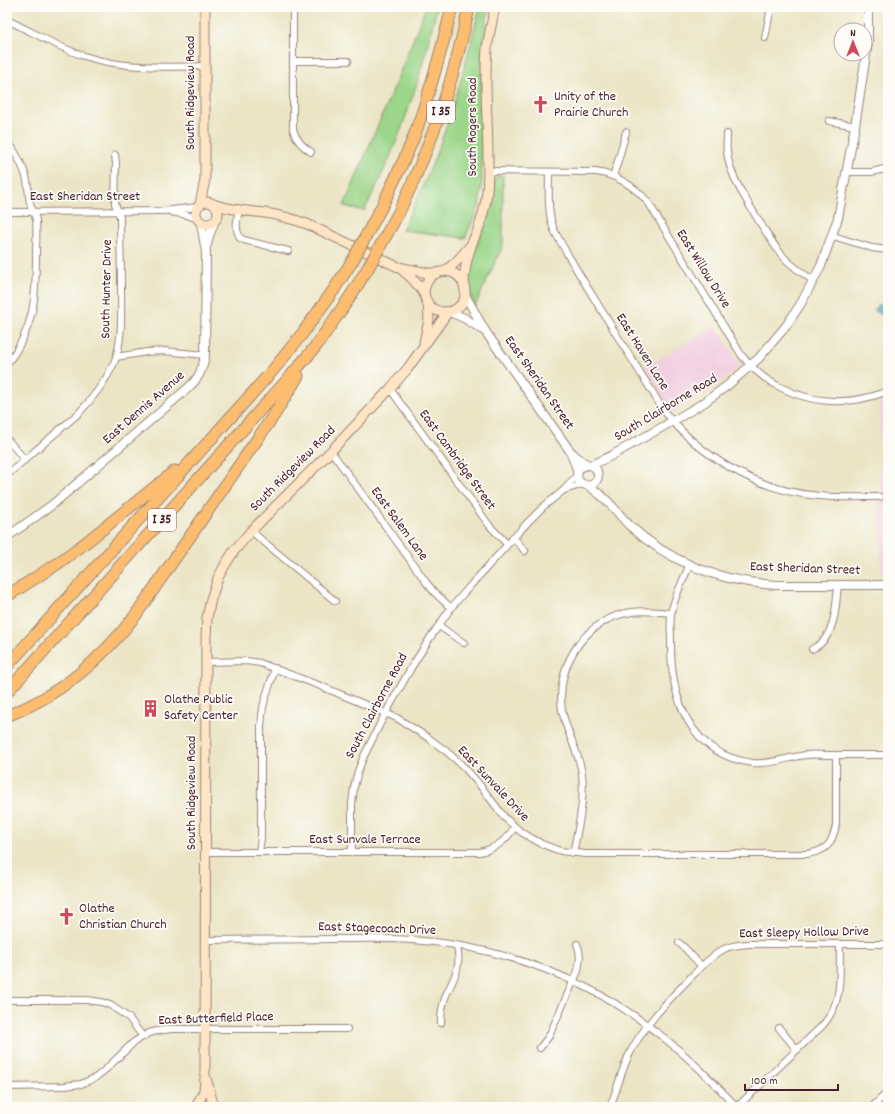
<svg xmlns="http://www.w3.org/2000/svg" width="895" height="1114" font-family="Dekko,sans-serif">
<style>
.built{fill:#f2cfe1}
.green{fill:#9bd68a;stroke:#727a5a}
.water{fill:#5db4da;stroke:#546a82}
.lines{fill:none;stroke-linecap:round;stroke-linejoin:round}
.minor-casing{stroke:#9a8278;stroke-width:8}
.tertiary-casing{stroke:#9a8278;stroke-width:10}
.secondary-casing{stroke:#9a8278;stroke-width:11}
.motorway-casing{stroke:#9a8278;stroke-width:13}
.minor{stroke:#fff;stroke-width:6}
.tertiary{stroke:#fff;stroke-width:8}
.secondary{stroke:#fee5c5;stroke-width:9}
.motorway{stroke:#fcbd6f;stroke-width:11}
.motorway-bridge-casing{stroke:#9a8278;stroke-width:13;stroke-linecap:butt}
.motorway-bridge{stroke:#fcbd6f;stroke-width:11}
.labels{text-anchor:middle;dominant-baseline:central;stroke-width:3.5;stroke-linejoin:round;paint-order:stroke}
.shield{fill:#fdfcf7;stroke:#806168;stroke-width:1}
.shield-label{font-size:13px;font-weight:bold;fill:#4a1f2b}
.street-label{font-size:14px;fill:#4a1f2b;stroke:#fdfcf7}
.poi-label{font-size:14px;fill:#4a1f2b;stroke:#fdfcf7;text-anchor:start}
</style>
<rect width="100%" height="100%" fill="#fdfcf7"/>
<filter id="ink" filterUnits="userSpaceOnUse"><feTurbulence type="fractalNoise" baseFrequency=".025" numOctaves="2"/><feDisplacementMap in="SourceGraphic" scale="8" xChannelSelector="R" yChannelSelector="G"/><feConvolveMatrix kernelMatrix="1 2 1 2 8 2 1 2 1" color-interpolation-filters="sRGB"/></filter>
<filter id="wash" filterUnits="userSpaceOnUse"><feTurbulence type="fractalNoise" baseFrequency=".012" numOctaves="4" result="noise"/><feDisplacementMap in="SourceGraphic" scale="16" xChannelSelector="R" yChannelSelector="G"/><feGaussianBlur stdDeviation="0.9" result="paint"/><feColorMatrix in="noise" values="0 0 0 0 0 0 0 0 0 0 0 0 0 0 0 0 0 1.4 0 .05"/><feComposite in="paint" operator="in"/></filter>
<g filter="url(#wash)">
<rect width="100%" height="100%" fill="#ebe5c5"/>
<g class="built">
<polygon points="716,326 741,366 709,391 672,412 645,367"/>
<polygon points="888,399 888,573 881,573 880,402"/>
</g>
<g class="green">
<path d="M426 7H437C429 39 422 70 411 101 399 139 382 176 364 211L344 206 394 87Z"/>
<path d="M480 7H489L486 23 482 62V181L479 207 465 238 402 230C416 202 429 174 440 144 457 99 468 53 480 7Z"/>
<polygon points="498,176 503,176 503,245 475,306 469,292 467,279 472,259 486,221 492,184 496,178"/>
</g>
<polygon class="water" points="878,304 888,311 884,316 874,310"/>
</g>
<g filter="url(#ink)">
<g class="lines">
<defs>
<g id="minor">
<path d="M293 7V129C296 140 302 146 311 152"/>
<path d="M7 20C33 32 57 47 84 56 123 69 164 67 205 66"/>
<polyline points="765,38 771,7"/>
<polyline points="293,61 348,61"/>
<polyline points="829,121 855,126"/>
<path d="M727 134C727 140 726 146 727 152 730 177 745 197 757 218 765 230 772 243 781 254 790 265 802 273 814 281"/>
<path d="M7 140C16 153 24 166 27 181 29 189 28 198 31 206 32 210 35 215 36 220 37 231 36 243 36 254 36 297 35 328 7 364"/>
<path d="M489 171 596 172C618 175 634 186 648 202L742 356C748 362 753 369 760 374 765 379 771 382 778 386 814 405 850 406 888 391"/>
<path d="M549 172C549 191 547 212 554 230 574 268 599 305 621 342 631 357 640 373 650 388 655 396 659 404 664 411 701 458 759 491 819 496 839 498 860 497 880 497"/>
<polyline points="847,172 872,172 888,168"/>
<polyline points="613,176 618,161 626,132"/>
<path d="M239 211C236 220 235 229 240 238L244 240 288 251"/>
<polyline points="7,212 163,211 198,207"/>
<polyline points="171,212 187,215 198,219"/>
<polyline points="833,236 872,248 888,250"/>
<polyline points="116,357 147,352 164,351 205,355"/>
<polyline points="390,389 489,525 507,544"/>
<polyline points="7,439 25,460"/>
<polyline points="331,451 426,582 434,592 451,608"/>
<path d="M7 475 79 413C92 399 106 381 114 363 123 341 121 311 121 288 121 264 120 241 120 217L115 204 116 164 115 155"/>
<polyline points="564,490 574,487 582,484"/>
<polyline points="251,531 335,601"/>
<polyline points="513,537 525,551"/>
<path d="M689 566C683 581 674 597 671 614 670 623 671 632 671 641 670 697 689 755 753 763 771 765 788 757 806 755 814 754 822 755 830 755 850 755 869 755 888 755"/>
<polyline points="439,626 464,643"/>
<path d="M812 649C816 647 821 644 824 640 836 625 836 603 838 585"/>
<path d="M206 662 246 661 260 663 323 687 397 718 427 737 446 751 464 767 479 784 505 818 521 832 542 844 555 849 561 851 585 854H807C826 851 832 845 836 825V755"/>
<path d="M206 852H480C497 848 505 841 515 827"/>
<path d="M259 852 261 838V726C262 719 262 711 264 703 267 691 272 680 275 668"/>
<polyline points="352,852 352,804 354,787 358,771 364,756 383,718 411,668 430,638 451,608 470,586 528,522 543,507 564,490 577,475"/>
<path d="M573 853C578 830 585 798 582 774 579 752 566 732 562 710 555 665 586 618 632 612 645 610 658 612 671 613"/>
<path d="M206 940C249 940 292 939 336 939 361 939 386 938 412 940 499 946 586 977 655 1031 685 1053 711 1080 737 1107"/>
<path d="M679 943C686 948 695 960 702 966"/>
<polyline points="7,1000 87,1000 101,1002 110,1005 129,1018 143,1037"/>
<path d="M441 1023C441 1014 442 1006 445 998 453 978 462 969 457 946"/>
<polyline points="779,1028 797,1050"/>
<polyline points="540,1048 549,1036 578,971 580,958 579,950 577,944"/>
<polyline points="7,1087 64,1086 81,1084 95,1078 105,1070 134,1042 149,1033 157,1031 171,1029 347,1029"/>
<path d="M610 1107C617 1090 621 1072 629 1055 643 1026 667 1002 689 979 700 968 711 956 724 949 732 945 740 945 748 944H888"/>
<path d="M737 1107 823 1025C844 1001 839 974 840 944"/>
<polyline points="872,1107 888,1092"/>
</g>
<g id="tertiary">
<polyline points="207,245 209,236 214,223"/>
<polyline points="465,295 485,331 570,451 578,472"/>
<polyline points="450,312 464,318 485,331"/>
<path d="M570 451C575 455 580 460 585 463 590 466 595 465 597 471 601 480 592 489 583 484 576 481 576 474 579 468L587 465"/>
<polyline points="591,465 609,457 673,421 705,402 728,385 759,358 786,326 800,305 821,266 838,218 855,126 868,42 868,7"/>
<path d="M589 486C593 489 598 493 603 497 613 506 621 517 630 526 672 564 721 582 777 585H888"/>
<polyline points="7,537 52,505 187,389 194,382 199,375 203,365 205,355 206,252 201,223"/>
</g>
<g id="secondary">
<circle cx="207" cy="213" r="11"/>
<polyline points="200,204 205,180 205,7"/>
<path d="M216 205C232 210 248 211 265 213 279 215 293 219 307 224L398 267 428 273H436"/>
<path d="M399 267C404 272 410 276 415 282 418 285 422 290 424 294 425 296 425 298 426 300 428 306 435 311 442 312 448 312 452 312 457 308 463 304 466 297 465 290 462 264 425 265 424 294"/>
<polyline points="445,271 456,262 470,246"/>
<path d="M464 285C464 272 467 258 471 246 473 239 477 233 479 227 483 215 486 203 487 191 491 144 483 96 487 49 489 35 492 21 495 7"/>
<polyline points="424,342 429,320 428,303"/>
<polyline points="206,1079 210,1091 213,1106"/>
<polyline points="197,1105 204,1091 205,1078 206,638 207,618 211,599 218,578 225,565 234,551 251,531 331,451 390,389 408,368 448,312"/>
</g>
<g id="motorway">
<path d="M381 208C392 185 403 163 413 139 429 96 441 52 452 7"/>
<path d="M399 212C416 177 431 141 443 104 454 72 462 40 469 7"/>
<polyline points="7,596 57,564 84,544 175,471"/>
<polyline points="7,666 274,369 302,334 333,291"/>
<polyline points="7,692 289,378 316,346 348,300"/>
<path d="M7 716C60 695 100 661 135 616L274 415 298 376"/>
</g>
</defs>
<use href="#minor" class="minor-casing"/>
<use href="#tertiary" class="tertiary-casing"/>
<use href="#secondary" class="secondary-casing"/>
<use href="#motorway" class="motorway-casing"/>
<use href="#minor" class="minor"/>
<use href="#tertiary" class="tertiary"/>
<use href="#secondary" class="secondary"/>
<use href="#motorway" class="motorway"/>
<defs>
<g id="motorway-bridge">
<polyline points="333,291 353,260 381,208"/>
<polyline points="348,300 368,268 399,212"/>
</g>
</defs>
<use href="#motorway-bridge" class="motorway-bridge-casing"/>
<use href="#motorway-bridge" class="motorway-bridge"/>
</g>
</g>
<defs>
<symbol id="church-bare" viewBox="-9 -9 18 18"><path d="M-1.2-6h2.4v3.5h3.3v2.4h-3.3V6h-2.4V-.1h-3.3v-2.4h3.3Z" fill="#d1495b" stroke="#fdfcf7" stroke-width="2.5" paint-order="stroke"/></symbol>
<symbol id="building-bare" viewBox="-9 -9 18 18"><path d="M-4-6H4V6H1V3H-1V6H-4ZM-2.5-4.3h1.7v1.8h-1.7ZM.8-4.3h1.7v1.8H.8ZM-2.5-1h1.7V.8h-1.7ZM.8-1h1.7V.8H.8Z" fill="#d1495b" stroke="#fdfcf7" stroke-width="2.5" paint-order="stroke"/></symbol>
</defs>
<g fill-rule="evenodd">
<use href="#church-bare" x="528" y="92" width="25" height="25"/>
<use href="#building-bare" x="138" y="696" width="25" height="25"/>
<use href="#church-bare" x="54" y="904" width="25" height="25"/>
</g>
<g class="labels">
<g class="shield">
<rect x="427" y="101" width="28" height="22" rx="3"/>
<rect x="148" y="509" width="28" height="22" rx="3"/>
</g>
<g class="shield-label">
<text x="441" y="112">I 35</text>
<text x="162" y="520">I 35</text>
</g>
<g class="street-label">
<text transform="translate(191 93) rotate(-90)">South Ridgeview Road</text>
<text transform="translate(473 127) rotate(-90)">South Rogers Road</text>
<text x="85" y="197">East Sheridan Street</text>
<text transform="translate(703 269) rotate(58)">East Willow Drive</text>
<text transform="translate(107 289) rotate(-89)">South Hunter Drive</text>
<text transform="translate(642 352) rotate(58)">East Haven Lane</text>
<text transform="translate(539 383) rotate(55)">East Sheridan Street</text>
<text transform="translate(144 408) rotate(-41)">East Dennis Avenue</text>
<text transform="translate(666 408) rotate(-31)">South Clairborne Road</text>
<text transform="translate(457 460) rotate(54)">East Cambridge Street</text>
<text transform="translate(293 469) rotate(-45)">South Ridgeview Road</text>
<text transform="translate(399 524) rotate(54)">East Salem Lane</text>
<text transform="translate(805 569) rotate(2)">East Sheridan Street</text>
<text transform="translate(377 706) rotate(-62)">South Clairborne Road</text>
<text transform="translate(493 784) rotate(47)">East Sunvale Drive</text>
<text transform="translate(192 793) rotate(-90)">South Ridgeview Road</text>
<text x="365" y="840">East Sunvale Terrace</text>
<text transform="translate(377 929) rotate(2)">East Stagecoach Drive</text>
<text transform="translate(804 933) rotate(-1)">East Sleepy Hollow Drive</text>
<text transform="translate(216 1019) rotate(-2)">East Butterfield Place</text>
</g>
<g class="poi-label">
<text x="554" y="97">Unity of the<tspan x="554" dy="16">Prairie Church</tspan></text>
<text x="164" y="700">Olathe Public<tspan x="164" dy="16">Safety Center</tspan></text>
<text x="79" y="909">Olathe<tspan x="79" dy="16">Christian Church</tspan></text>
</g>
</g>
<rect width="895" height="1114" fill="none" stroke="#fdfcf7" stroke-width="24"/>
<g transform="translate(853 42)"><circle r="19" fill="#fdfcf7" stroke="#b5a4a5"/>
<path d="M0-3L7 15L0 10L-7 15Z" fill="#d1495b"/>
<text y="-6" font-size="11" font-weight="bold" text-anchor="middle" fill="#4a1f2b">N</text>
</g>
<path d="M745 1084v6h93v-6" fill="none" stroke="#4a1f2b" stroke-width="2"/>
<text x="751" y="1084" font-size="12" fill="#4a1f2b" stroke="#fdfcf7" stroke-width="3" paint-order="stroke">100 m</text>
</svg>
